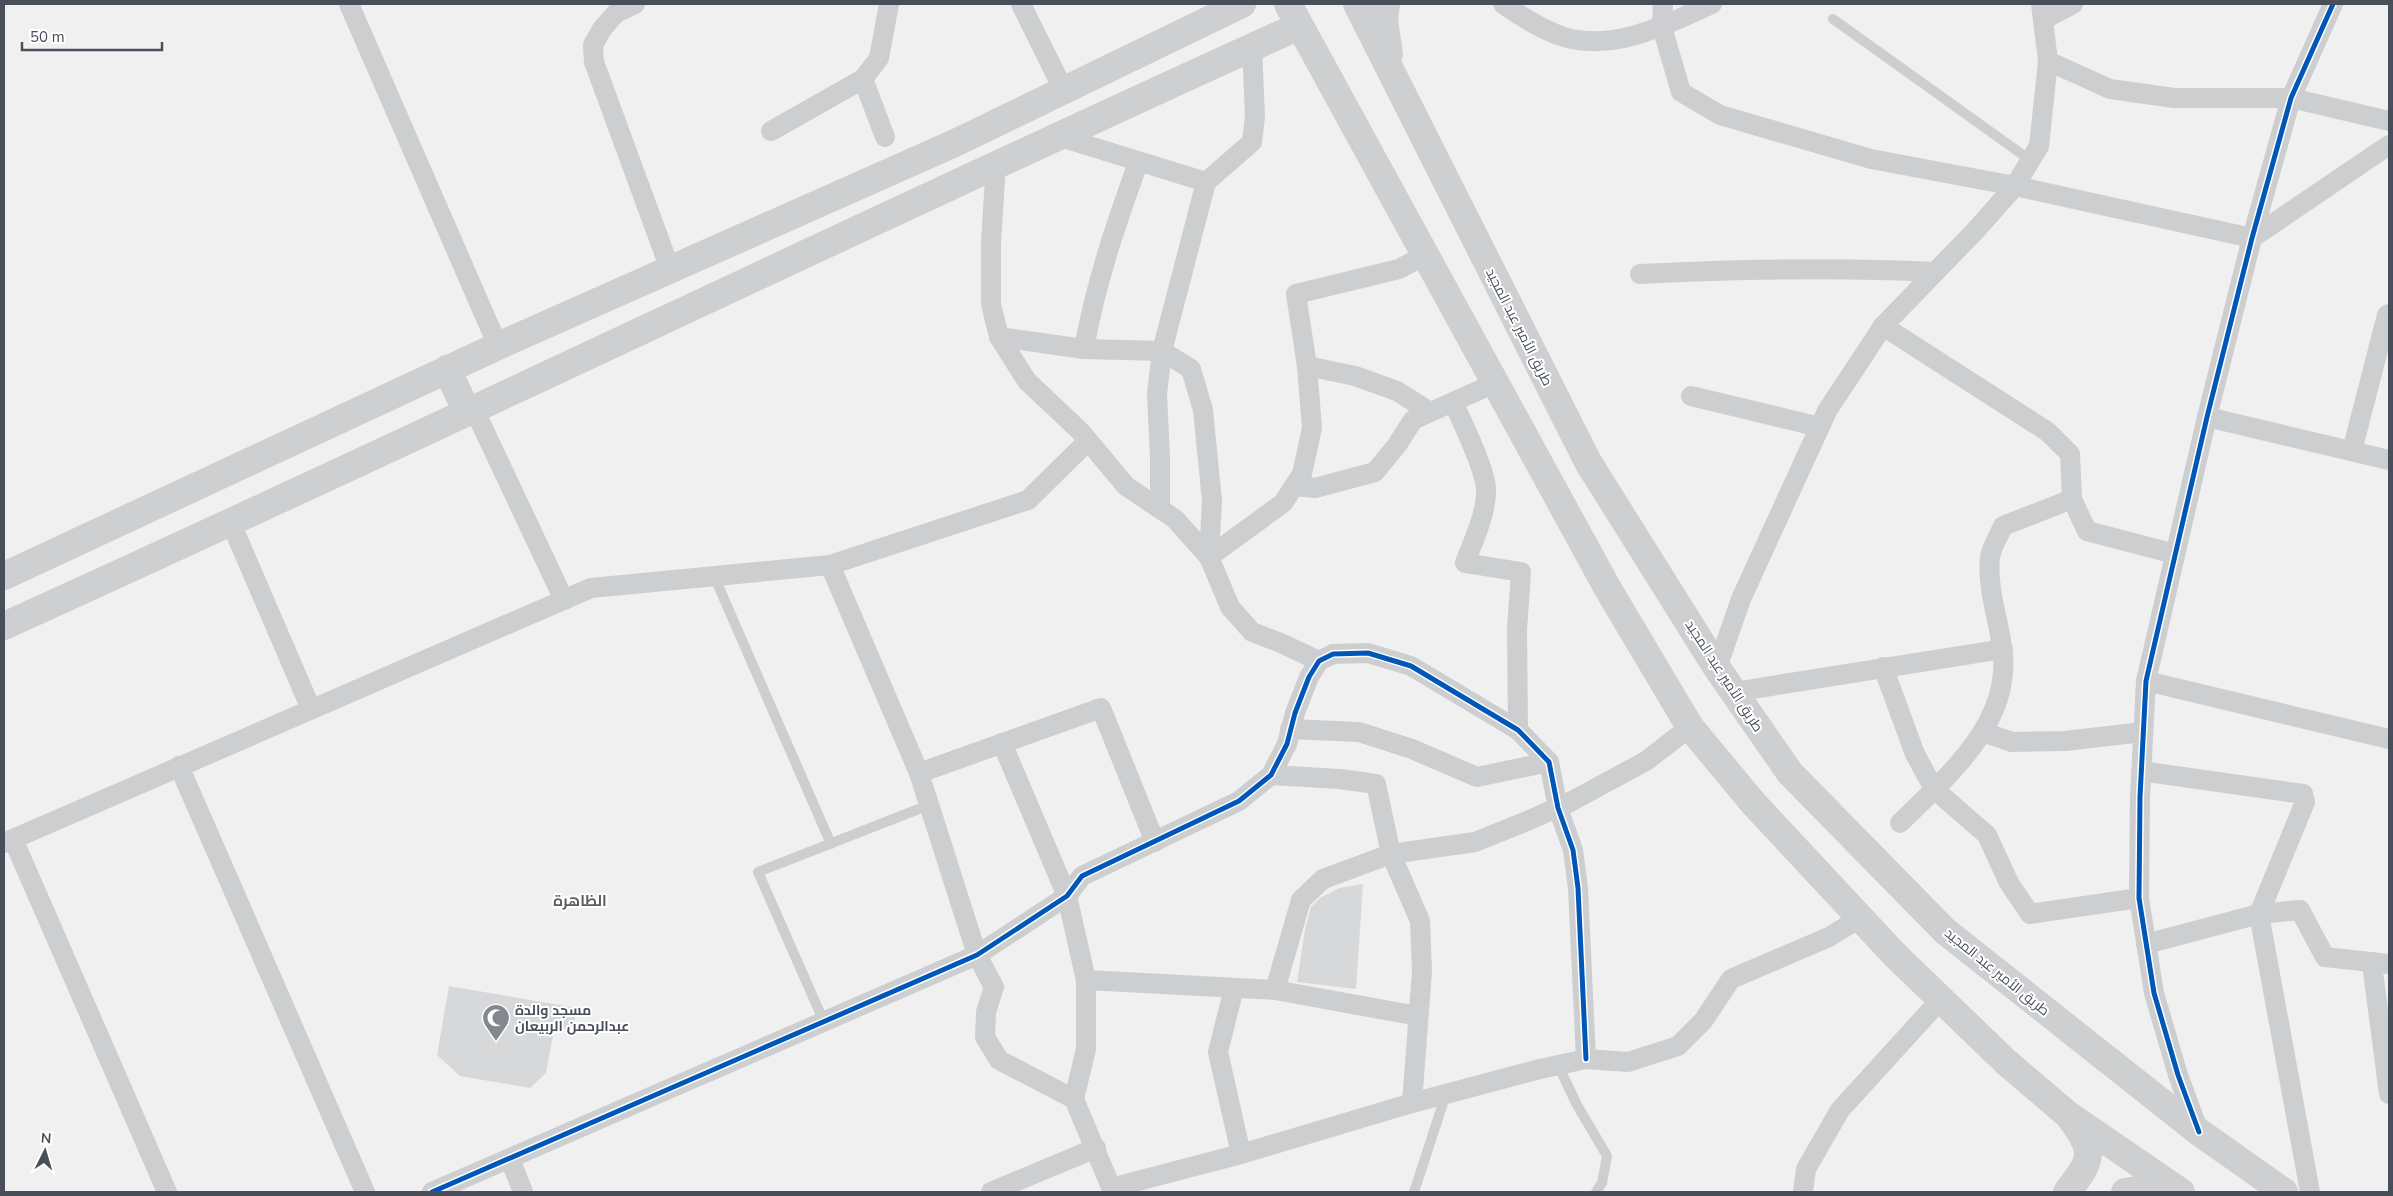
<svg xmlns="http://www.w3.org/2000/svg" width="2393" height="1196" font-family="'Nunito Sans',Cairo,sans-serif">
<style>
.building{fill:#d7d8da}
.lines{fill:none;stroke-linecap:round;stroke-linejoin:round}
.service{stroke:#ccced0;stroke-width:10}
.minor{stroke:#ccced0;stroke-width:20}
.secondary{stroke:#cdcfd1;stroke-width:28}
.cycleway-casing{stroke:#fff;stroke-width:8}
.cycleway{stroke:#0057b8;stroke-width:5}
.labels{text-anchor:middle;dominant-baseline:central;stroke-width:4;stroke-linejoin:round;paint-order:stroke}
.street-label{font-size:14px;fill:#494f5a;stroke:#fff}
.poi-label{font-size:14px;font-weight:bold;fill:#494f5a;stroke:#fff;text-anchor:start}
.neighbourhood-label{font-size:15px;font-weight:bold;fill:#5c5e63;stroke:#fff}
</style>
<rect width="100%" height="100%" fill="#f0f0f0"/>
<g class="building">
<polygon points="1363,884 1356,989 1297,982 1305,929 1311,907 1320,898 1339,888"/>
<polygon points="449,986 577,1008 573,1029 554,1029 546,1073 530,1088 460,1076 437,1055"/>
</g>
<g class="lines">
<g class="service">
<polyline points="1833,19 2030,160"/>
<polyline points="714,576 831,844"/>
<polyline points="824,1022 758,872 929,805"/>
<polyline points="1558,1065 1577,1105 1607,1156 1602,1183 1596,1192"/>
<polyline points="1414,1192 1446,1094"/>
</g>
<g class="minor">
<polyline points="349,4 498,346"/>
<polyline points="635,4 616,13 602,29 593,45 594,62 670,269"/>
<polyline points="1021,4 1064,91"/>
<path d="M1503 4C1522 17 1542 30 1564 37 1614 52 1668 24 1712 4"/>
<polyline points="1663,4 1662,27 1681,92 1720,115 1871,159 2015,186 2252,238 2389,145"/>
<polyline points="2041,4 2048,61 2110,89 2174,98 2291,98 2389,121"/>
<polyline points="2043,20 2073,4"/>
<polyline points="863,79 885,137"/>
<polyline points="771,131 863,79 879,58 889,4"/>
<polyline points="1057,136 1206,182"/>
<polyline points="996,164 991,242 991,304 999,337 1027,381 1080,431 1126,486 1175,519 1209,557 1230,607 1252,632 1281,643 1319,661"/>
<path d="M1640 274C1739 269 1836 267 1935 272"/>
<polyline points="1883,326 2048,432 2070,454 2072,499 2087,531 2175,554"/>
<polyline points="999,337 1084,349 1162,351 1191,369 1203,410 1212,501 1209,557"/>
<path d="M1084 349C1096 282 1115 227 1138 163"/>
<polyline points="1307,366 1355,376 1397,391 1430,412"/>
<polyline points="1691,396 1820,427"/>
<path d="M1453 402C1462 422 1485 468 1486 489 1487 513 1473 541 1465 563L1521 572 1517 630 1518 730"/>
<polyline points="474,409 564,600"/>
<polyline points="2207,417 2389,460"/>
<polyline points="2352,451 2387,315 2389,314"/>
<polyline points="1294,486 1315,488 1375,472 1397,445 1413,420 1495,383"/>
<polyline points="1160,509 1160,458 1157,394 1162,351 1206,182 1252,142 1255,116 1252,47"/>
<polyline points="231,523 311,709"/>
<polyline points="1209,557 1283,503 1302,474 1312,428 1307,366 1296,294 1399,269 1425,255"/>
<polyline points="830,565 1028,500 1088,441"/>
<polyline points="1883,667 1915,754 1934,789 1987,835 2009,883 2030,914 2139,898"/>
<polyline points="1717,668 1741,599 1827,411 1883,326 1976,230 2015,186 2039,146 2048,61"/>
<polyline points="2146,681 2389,739"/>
<polyline points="1734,692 2003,649"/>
<polyline points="1290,729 1359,732 1412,749 1477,777 1549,762"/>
<polyline points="1983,732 2012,742 2065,741 2143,732"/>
<polyline points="1002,743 1067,896 1086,980 1086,1049 1074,1099"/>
<polyline points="179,766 365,1192"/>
<polyline points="2141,771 2303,794 2305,802 2259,914 2300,910 2325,957 2389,964"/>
<polyline points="1271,775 1340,779 1376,784 1391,854 1420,921 1422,971 1412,1103"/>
<path d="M1900 823C1947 776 2014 722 2002 647 1998 617 1987 589 1990 558 1991 547 1999 536 2003 526L2072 499"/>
<polyline points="13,839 167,1192"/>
<polyline points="4,843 591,588 830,565 919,773"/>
<polyline points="2146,944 2259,914 2310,1192"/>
<polyline points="2372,964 2389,1094"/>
<polyline points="1086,980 1275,990 1418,1016"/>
<polyline points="1234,988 1218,1052 1241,1154"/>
<polyline points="1275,990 1301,900 1323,879 1391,854 1475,842 1527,821 1572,801 1646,761 1690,727"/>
<polyline points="2199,1132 2178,1075 2154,993 2139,898 2140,797 2146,681 2207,417 2252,238 2291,98 2333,4"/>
<polyline points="510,1159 523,1192"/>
<polyline points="1111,1188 1241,1154 1412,1103 1540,1069 1586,1059 1628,1062 1678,1046 1703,1021 1731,979 1829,937 1860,918"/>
<polyline points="432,1192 977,955 1067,896 1082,876 1239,801 1271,775 1287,744 1295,713 1309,677 1319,661 1333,654 1368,653 1411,666 1518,730 1549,762 1558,808 1573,850 1578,888 1586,1059"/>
<polyline points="991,1192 1096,1148"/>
<polyline points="1113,1192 1074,1099 999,1060 985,1037 986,1012 994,987 977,955 919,773 1101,708 1155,842"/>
<polyline points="1803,1192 1806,1169 1840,1110 1941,999"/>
</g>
<g class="secondary">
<polyline points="1288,4 1608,589 1690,727 1754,804 1895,955 2006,1062 2067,1114 2181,1192"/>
<polyline points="1357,4 1588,462 1717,668 1790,773 1945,931 2199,1132 2284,1192"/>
<polyline points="1386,4 1384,20 1389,54"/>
<polyline points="447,369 467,412"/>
<polyline points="4,576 498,346 955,143 1242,4"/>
<path d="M4 626C437 430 866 222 1299 26"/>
<path d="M2067 1192C2091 1161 2097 1153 2071 1119"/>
<polyline points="2125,1192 2168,1185"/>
</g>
<defs>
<g id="cycleway">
<polyline points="2199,1132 2178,1075 2154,993 2139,898 2140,797 2146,681 2207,417 2252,238 2291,98 2333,4"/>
<polyline points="432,1192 977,955 1067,896 1082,876 1239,801 1271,775 1287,744 1295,713 1309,677 1319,661 1333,654 1368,653 1411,666 1518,730 1549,762 1558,808 1573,850 1578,888 1586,1059"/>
</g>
</defs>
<use href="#cycleway" class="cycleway-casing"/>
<use href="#cycleway" class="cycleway"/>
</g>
<defs>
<symbol id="mosque-pin" viewBox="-11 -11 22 30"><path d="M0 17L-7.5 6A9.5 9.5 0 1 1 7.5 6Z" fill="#83878e" stroke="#fff"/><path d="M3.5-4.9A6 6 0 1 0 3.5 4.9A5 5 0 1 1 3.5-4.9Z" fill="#fff"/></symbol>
</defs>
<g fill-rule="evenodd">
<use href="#mosque-pin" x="480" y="1002" width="32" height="43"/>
</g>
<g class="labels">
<g class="street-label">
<text transform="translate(1519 327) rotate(63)">طريق الأمير عبد المجيد</text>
<text transform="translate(1724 676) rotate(57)">طريق الأمير عبد المجيد</text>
<text transform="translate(1997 972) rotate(39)">طريق الأمير عبد المجيد</text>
</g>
<g class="poi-label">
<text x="515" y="1010">مسجد والدة<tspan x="515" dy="16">عبدالرحمن الربيعان</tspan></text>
</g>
<g class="neighbourhood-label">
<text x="580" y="901">الظاهرة</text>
</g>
</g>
<rect width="2393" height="1196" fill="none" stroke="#494f5a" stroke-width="10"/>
<g transform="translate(45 1151) rotate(5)" stroke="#ffffff" stroke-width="4" paint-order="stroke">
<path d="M0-4L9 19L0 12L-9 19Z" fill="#494f5a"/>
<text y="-8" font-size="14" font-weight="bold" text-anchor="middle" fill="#494f5a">N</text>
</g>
<path d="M22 42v8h140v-8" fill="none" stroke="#494f5a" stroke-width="2.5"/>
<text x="30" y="42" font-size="15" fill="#494f5a" stroke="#ffffff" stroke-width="4" paint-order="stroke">50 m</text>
</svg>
